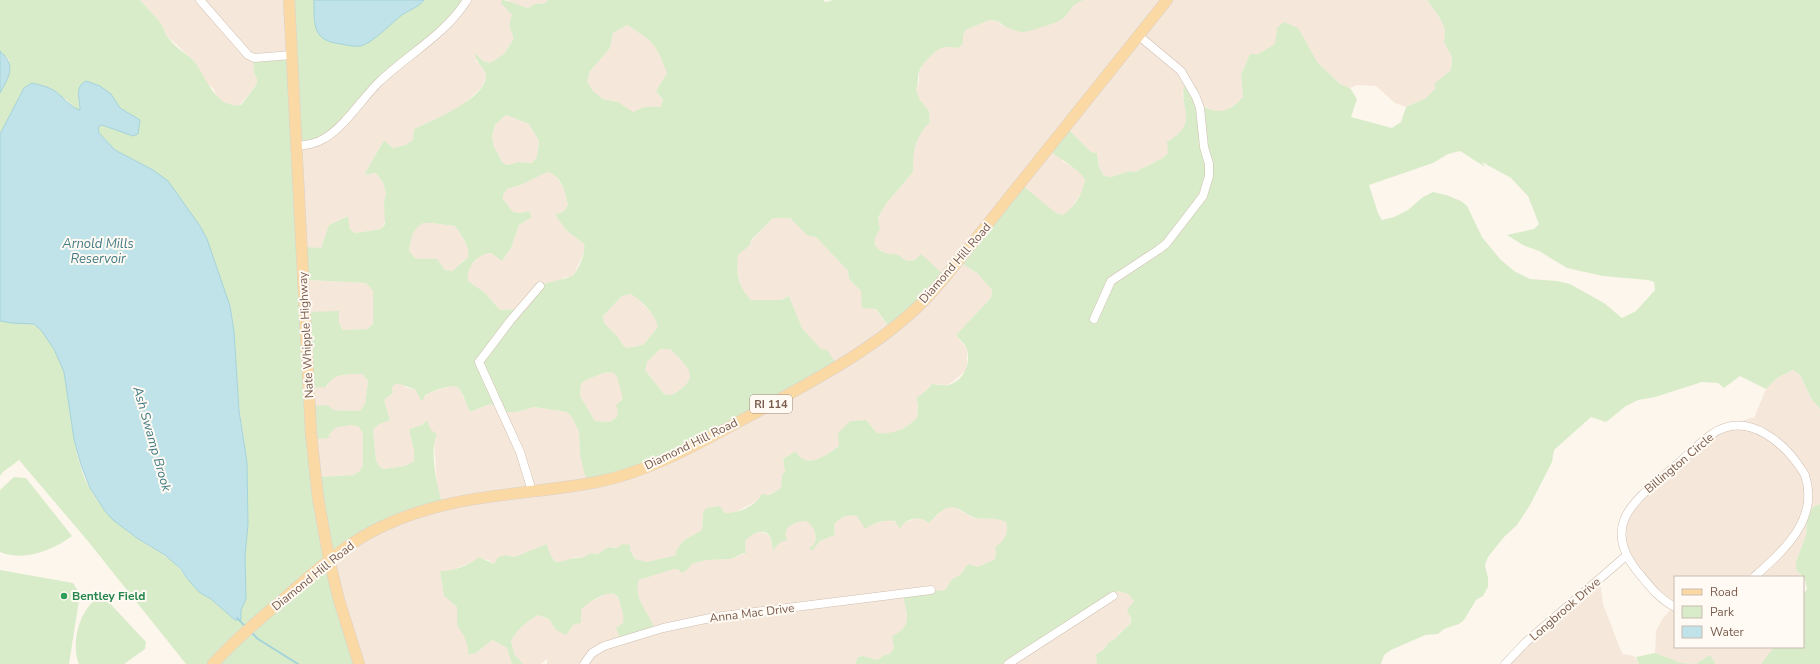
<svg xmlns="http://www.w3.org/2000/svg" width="1820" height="664" font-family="'Nunito Sans',sans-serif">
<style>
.residential{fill:#f5e8da}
.green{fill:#d8ecc9;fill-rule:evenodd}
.water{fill:#bfe3e8;stroke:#a5d3da}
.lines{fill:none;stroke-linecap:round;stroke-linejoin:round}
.stream{stroke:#a5d3da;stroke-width:2}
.minor-casing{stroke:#d1beb0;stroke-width:9}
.major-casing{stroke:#dad1cd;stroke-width:12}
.minor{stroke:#fff;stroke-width:8}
.major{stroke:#fbd9a5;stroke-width:11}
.leisure-dot{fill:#2e9e5b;stroke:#fffaf3;stroke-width:1.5}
.labels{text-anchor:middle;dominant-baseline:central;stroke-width:4;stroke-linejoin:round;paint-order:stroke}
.shield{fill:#fffaf3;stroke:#a28b7f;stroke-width:1}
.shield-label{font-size:11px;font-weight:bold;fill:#7a5c4d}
.street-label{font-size:12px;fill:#7a5c4d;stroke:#fffaf3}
.leisure-label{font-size:12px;font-weight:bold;fill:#27864d;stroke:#fffaf3;text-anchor:start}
.water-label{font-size:13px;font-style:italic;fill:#437c86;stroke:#fffaf3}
</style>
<rect width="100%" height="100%" fill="#fdf6ec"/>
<g class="residential">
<polygon points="140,0 291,0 293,52 254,73 257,79 257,84 240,105 230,105 218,98 213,88 205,83 194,61 166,35 165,30 157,18"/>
<polygon points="467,0 502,0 502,3 513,15 509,25 513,36 513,40 504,54 490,63 483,61 476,54 476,61 485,71 486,78 482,87 462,106 414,129 413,140 405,145 393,148 384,140 364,175 376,173 383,182 386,194 384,201 386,220 381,229 355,233 350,229 347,216 329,225 321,248 307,249 299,144 369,92"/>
<polygon points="508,0 548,0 546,3 535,4 528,8 513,4"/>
<polygon points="1084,0 1427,0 1440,18 1445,30 1444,42 1452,57 1451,70 1436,83 1435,89 1426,98 1406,107 1395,103 1376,86 1357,85 1350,88 1340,84 1318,63 1308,48 1277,28 1276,44 1258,54 1250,54 1241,75 1243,97 1237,103 1225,111 1216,112 1208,108 1182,91 1187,117 1185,127 1176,136 1168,141 1168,153 1163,158 1135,172 1129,171 1111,177 1104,176 1099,167 1097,153 1091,152 1069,130 1062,161 1079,171 1085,179 1084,188 1070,210 1064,215 1056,213 961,263 977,273 992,290 991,298 956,335 967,349 967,364 965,371 954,381 947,385 932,384 927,390 916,398 918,405 917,418 908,426 892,434 877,433 866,420 850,421 839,436 839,446 818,460 804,460 799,457 796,451 783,459 785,471 781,488 732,514 725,513 720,506 703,513 702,530 683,541 678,555 643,563 635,559 630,550 612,547 598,554 591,553 582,558 575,557 564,562 557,562 550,557 547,544 514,557 507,555 494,564 488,560 483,559 479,557 475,561 447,572 440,571 444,596 457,607 457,625 464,633 468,644 468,655 476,653 492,640 507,648 512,664 361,664 330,557 442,502 437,486 434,439 426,421 422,425 409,429 414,451 414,461 405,466 384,469 380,467 376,460 373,430 378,425 390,420 384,400 393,393 392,388 395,384 400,383 407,388 415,389 425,397 429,393 451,386 456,386 461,391 470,412 490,404 517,412 534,407 567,412 572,417 579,432 580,455 821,349 802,328 789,296 781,300 751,300 741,289 737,268 737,255 750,245 751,241 773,218 790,218 808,236 816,237 848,271 849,279 861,291 890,328 915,260 907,261 896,254 887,254 877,248 874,242 874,237 880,229 878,219 886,204 913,172 913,154 920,132 930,122 929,111 920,100 916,90 919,83 919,72 923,64 936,49 963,43 963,35 966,30 989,20 998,21 1001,25 1022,32 1063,19 1072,6 1079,1"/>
<polygon points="627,25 651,40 660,52 667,73 656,91 663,101 661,107 644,107 633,113 618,102 603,99 593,91 587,81 590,71 610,48 613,33"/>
<polygon points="506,115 529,124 539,141 537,157 532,163 519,162 507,165 503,163 494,147 492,136 495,125"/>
<polygon points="547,171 552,172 557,177 567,195 568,205 564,211 555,215 566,230 584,244 585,250 575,272 571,277 565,277 535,296 526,311 517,309 500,310 484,292 468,281 467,274 469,267 482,254 490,253 503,260 511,248 519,225 532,217 529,211 520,213 513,212 503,199 503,195 507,189 523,184"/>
<polygon points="423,223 432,223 455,226 467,245 470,252 468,258 461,262 457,268 452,271 445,270 437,259 416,259 409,251 412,234 416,228"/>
<polygon points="307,280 366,283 373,291 373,324 367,329 343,330 339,323 306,312"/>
<polygon points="631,294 636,297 657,319 658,327 643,345 626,348 622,344 618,337 604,323 603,316 622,296"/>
<polygon points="660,349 670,349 689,368 691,377 686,386 671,395 664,394 645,370 647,362"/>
<polygon points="1793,370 1800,375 1812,400 1820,409 1820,504 1813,507 1807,518 1806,535 1796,562 1796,569 1802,577 1675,577 1675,647 1774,648 1761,664 1716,664 1710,655 1696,664 1681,663 1665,658 1655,653 1656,631 1663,618 1673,607 1627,558 1624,515 1719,431 1750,418 1754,418 1766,389 1777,378"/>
<polygon points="613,372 618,376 623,393 617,417 610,422 595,421 580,396 581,384 584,381 603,373"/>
<polygon points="349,374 362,374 368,381 365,404 360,411 333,410 312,407 311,388 328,386 329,380 333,377"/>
<polygon points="350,424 358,426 363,433 363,465 360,471 354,475 317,477 313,439 328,436 334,428"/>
<polygon points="952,506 974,518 1000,519 1006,522 1008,527 1004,540 996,553 995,559 978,567 968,564 960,575 952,579 945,590 904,594 907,619 906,627 901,632 892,636 894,648 890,654 884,655 878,660 863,656 858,657 855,664 547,664 547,659 541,664 523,664 514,654 511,641 517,630 527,621 538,615 549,619 556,630 586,604 608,593 614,594 619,599 624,617 623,623 649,615 643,610 636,588 639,580 673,568 687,570 692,564 706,560 731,559 746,553 745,541 750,535 761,532 767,534 770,537 773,550 785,534 788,527 802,520 807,521 813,526 816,538 815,543 835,535 834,525 837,520 849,515 857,516 870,525 889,520 902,524 916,518 922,519 929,523 944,509"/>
<polygon points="1600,580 1603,604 1619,646 1623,654 1634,656 1639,664 1506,664"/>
<polygon points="1118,591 1128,594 1134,601 1131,607 1130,624 1119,633 1116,638 1109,642 1102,651 1096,654 1097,664 1009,664 1068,627"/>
</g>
<g class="green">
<path d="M0 0H140C148 10 164 22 166 35 170 40 174 45 179 49 184 53 191 57 195 62 206 78 216 109 241 105L257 84V79L254 73 253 58 293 52 291 0H314C314 24 312 33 336 44L403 14 424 0H467L404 61 335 132 299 144 304 247 321 248 329 225 348 216 350 229 355 233 381 229 385 224 384 201 386 194 383 182 376 173 364 175 384 140 393 148 405 145 413 140 414 129C432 120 484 100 486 77 487 68 476 66 475 53L483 61 490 63 504 54 513 40V36L509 25 512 15 501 3 502 0C509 0 520 6 528 8L535 4 546 3 548 0H823L825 2 833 0H1084C1071 4 1072 9 1064 18 1060 22 1028 32 1023 32 1016 32 1002 26 998 21L989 20 966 30 963 35V43L959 48C941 45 938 48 926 61 923 64 920 68 919 72 917 78 919 84 916 90L920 100 929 111 930 122C915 138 913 150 913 172L886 204 878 218 880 229C872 240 872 248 886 253 889 255 893 253 896 254 899 255 904 259 907 261L915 260 921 254 946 277 890 328 876 309 862 308 861 291 849 279 848 271 816 237 808 236 790 218H773L751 240 750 245 738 255C736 275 738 286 751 300H781L789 296 802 328 821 349 827 350 836 363 740 416 633 471 588 481 584 472 580 455 579 432 572 417 567 412 534 407 517 412H503L500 407 490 404 470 412C466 405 464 392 457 387 452 384 429 392 425 396 424 397 422 401 422 402L415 389C407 388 402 383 395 384L392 388 393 393 384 400 390 420 378 425 373 430 376 460 380 467 384 469 405 466 414 461V451L409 429 422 425 427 420 431 430 437 434C429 449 437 486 442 502L330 557 361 664H186L87 540 19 460 3 472 0 476V321C10 323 25 321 33 324 45 328 60 360 64 372 66 380 67 390 68 399 73 428 75 460 89 487 100 508 118 525 137 538 154 550 175 558 186 578L235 620 241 614V610L246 599 245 556 248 524 247 463 239 406 234 332 230 306 153 170 115 150 99 133 97 127 102 125 133 136 138 134 140 120 120 108 111 94 78 90 81 110 76 109 66 99 32 83 24 89 0 134V93L9 60 0 51ZM627 25C654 42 656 43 667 73L656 91 663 100 661 107H644L633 112 618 102 603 99 593 91 587 81 590 71 610 48 613 33ZM506 115 529 124 539 141 537 157 532 163 519 162 507 165 503 163 494 147 492 136 495 125ZM547 172C560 173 566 193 568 205L564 211 555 215 566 230 584 244C586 252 579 270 572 276 569 278 550 282 544 284L526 310 517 309 500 310 484 292 468 281C466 267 477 254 491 253L502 261 511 248 519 225 532 217 529 211 520 213 513 212 503 199V195L507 189 523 184ZM423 223H432L455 226C461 236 471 246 468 258 461 262 458 267 452 271L445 270 437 259H416L409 251C412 237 411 231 423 223ZM307 280 366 283 373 291V324L367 329 343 330 339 323V311L306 312ZM631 294C642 301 656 315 658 327L643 345 626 348 622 344 618 337 604 323 603 316 622 296ZM660 349H670C689 368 703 378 671 395L664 394 645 370 647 362ZM603 373C615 372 616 372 619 384 620 390 623 393 622 400L616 405 618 411 617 417 610 422 595 421 580 396 581 384 584 381ZM349 374H362L368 381 365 404 360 411 333 410 328 405 312 406 311 388 326 387C334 375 335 377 349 374ZM350 425 358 426 363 433V465L360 471 354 475 317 477 313 439 330 438 328 436 335 428Z"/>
<path d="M1427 0H1820V409L1812 400 1800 375 1793 370 1777 378 1766 389 1740 376 1724 388 1718 383 1702 382 1655 397 1638 400 1626 406 1606 422 1591 417 1554 450 1552 462 1530 505 1517 525 1504 537 1488 557 1485 565 1488 578V587L1483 596 1476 600 1464 620 1459 624 1444 629 1438 634 1425 635 1391 650 1384 655 1381 664H1097L1096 654 1102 651 1109 642 1116 638 1119 634 1130 624 1131 618 1127 610 1134 601 1128 594 1118 591 1009 664H855L858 657 863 656 878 660 884 655 890 654 894 648 892 636C914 626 906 614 903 594L945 590 952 579 960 575 968 564 978 567 995 559 996 553 995 547C1004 542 1009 533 1006 522 996 517 986 520 976 518 971 517 966 513 962 511 948 501 939 513 929 523 920 517 912 517 903 524L900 529 895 521C885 519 873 523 865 529L857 516C848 514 839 517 834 525L835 535 820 541 812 551 809 548C811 547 813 546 814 544 819 537 812 520 803 521 798 521 792 525 788 527L785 534 787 540 779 543 773 551C772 547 772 541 770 537 765 526 750 535 745 541L746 554 744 553 731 559 706 560 692 564 687 570 682 573 678 569H673L639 580C633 599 648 611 654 627L621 641 616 628 623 623C624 617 623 613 621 607 620 602 619 596 614 594 606 591 585 604 581 610V623L574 624 566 635 556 630 549 619 538 615C525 622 518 629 511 641L514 654 523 664H512L507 648 492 640 476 653 468 655C469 642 464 636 457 625V607L444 596 440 571C452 572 470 565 479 557L494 564 498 557 507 555 514 557 547 544C555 576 563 555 582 558L591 553 598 554 608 547 617 548 623 544 630 545V550L635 559 647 562 677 555 675 553 683 541 702 530 703 513 706 508 720 506 725 513C737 514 756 506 762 494L769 495 781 488 782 476 785 471 783 459 796 451C806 471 826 455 839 446L838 433 850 421 866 420 877 433C895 434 904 430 917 418L918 405 916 398 927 390 932 384C936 384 943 386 948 385 963 382 971 364 967 350 966 345 959 339 956 335L991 298 992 290 977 273 961 263 1022 185 1056 213 1063 215C1075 207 1083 193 1085 179 1076 167 1061 160 1049 150L1069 130 1091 152 1097 153 1099 167 1104 176 1111 177 1129 171 1135 172 1163 158 1168 153 1167 142C1202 120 1177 111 1185 82L1190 86 1197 88C1198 93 1200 99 1202 103 1203 106 1207 108 1209 109 1223 115 1234 107 1243 97L1241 75 1250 54H1258L1275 44 1277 28 1284 22 1298 28 1318 63 1340 84 1350 88 1357 99 1351 117 1392 128 1401 122 1406 107 1426 98 1435 89V83L1451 70 1452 57 1444 42 1445 30 1440 18ZM1460 151 1485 167 1482 162 1511 178 1528 196 1539 224 1534 229 1507 235 1523 245 1539 251 1567 268 1603 276 1648 280 1654 282 1655 290 1636 311 1622 318 1604 303 1570 284 1557 281 1530 279 1514 271 1500 259 1482 237 1467 206 1461 201 1446 195 1433 192 1423 197 1408 210 1394 217 1382 220 1378 213 1369 185 1433 163 1448 154Z"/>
<path d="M14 477 26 478 72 536C53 550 24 562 0 552V490Z"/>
<polygon points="1820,504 1820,664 1761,664 1774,647 1803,647 1803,595 1807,589 1805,580 1796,569 1796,562 1806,535 1807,518 1813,507"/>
<polygon points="0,570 73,583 80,594 69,664 0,664"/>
<path d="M102 595 146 642 145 649 124 664H79C72 647 77 619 90 605 93 601 98 598 102 595Z"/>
<polygon points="1655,653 1681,663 1696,664 1710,655 1716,664 1639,664 1636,657"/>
</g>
<g class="water">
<path d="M314 0H424C419 7 409 10 402 15 391 23 372 44 360 46 354 47 347 45 341 44 312 41 314 24 314 0Z"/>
<path d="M0 51C16 66 10 75 0 93Z"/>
<path d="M86 81 100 86 111 94 120 108 140 120 138 134 133 136 102 125 98 127 99 133 115 150 153 170 168 181 200 226 207 239 230 306 234 332 239 410 247 463 248 524 245 556 246 599 241 610V620H235L211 599 199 592 186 577 181 569 165 555 137 538 113 520 105 511 90 488 81 465 74 439 64 372 54 349 41 330 34 324 12 323 0 321V134L24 88 32 83C39 85 47 86 53 90 61 94 72 109 80 110 80 99 74 87 86 81Z"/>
</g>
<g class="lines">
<g class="stream">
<polyline points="237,618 245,626"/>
<polyline points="251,632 258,639 298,664"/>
</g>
<defs>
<g id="minor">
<polyline points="200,0 248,55 254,58 291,55"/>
<path d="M296 146C306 145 316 144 325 138 344 127 362 99 378 83 408 54 445 35 467 0"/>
<polyline points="1094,319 1111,281 1158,250 1166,244 1203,196 1209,176 1209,164 1204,147 1200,108 1196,97 1181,71 1139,36"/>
<polyline points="532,491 520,452 479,362 510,321 540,286"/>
<path d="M1675 607C1661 600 1652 589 1642 577 1597 526 1634 501 1673 468 1686 457 1698 444 1712 434 1749 409 1787 445 1805 475 1820 520 1782 552 1754 577"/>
<polyline points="584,664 592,653 604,646 663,628 715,617 931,590"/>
<polyline points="1008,664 1113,596"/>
<polyline points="1505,664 1526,642 1626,556"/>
</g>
<g id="major">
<polyline points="289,0 311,433 318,498 329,559 339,600 359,664"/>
<path d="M213 664C236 639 262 617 288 595 318 569 345 544 381 527 451 493 523 496 597 482 654 471 706 439 757 412 810 382 866 354 911 313 924 302 935 289 946 276L1167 0"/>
</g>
</defs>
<use href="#minor" class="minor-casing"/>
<use href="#major" class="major-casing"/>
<use href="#minor" class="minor"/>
<use href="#major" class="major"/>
</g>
<circle class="leisure-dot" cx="64" cy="596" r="4"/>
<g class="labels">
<rect class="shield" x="750" y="395" width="42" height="18" rx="3"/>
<g class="shield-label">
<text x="771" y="404">RI 114</text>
</g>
<g class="street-label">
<text transform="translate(955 263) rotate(-49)">Diamond Hill Road</text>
<text transform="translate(306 335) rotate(-93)">Nate Whipple Highway</text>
<text transform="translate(691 444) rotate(-26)">Diamond Hill Road</text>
<text transform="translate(1679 463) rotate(-40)">Billington Circle</text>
<text transform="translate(313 576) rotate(-39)">Diamond Hill Road</text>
<text transform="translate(1565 609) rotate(-41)">Longbrook Drive</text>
<text transform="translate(752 613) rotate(-7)">Anna Mac Drive</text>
</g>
<g class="leisure-label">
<text x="72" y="596">Bentley Field</text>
</g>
<g class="water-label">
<text x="98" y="244">Arnold Mills<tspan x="98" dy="15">Reservoir</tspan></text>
<text transform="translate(152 439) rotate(74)">Ash Swamp Brook</text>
</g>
</g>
<rect x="1674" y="576" width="130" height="72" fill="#fffaf3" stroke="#cabbb1"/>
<rect x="1682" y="589" width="20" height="6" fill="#fbd9a5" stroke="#cabbb1"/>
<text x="1710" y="596" font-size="12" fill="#7a5c4d">Road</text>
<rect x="1682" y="606" width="20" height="12" fill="#d8ecc9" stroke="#cabbb1"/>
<text x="1710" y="616" font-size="12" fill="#7a5c4d">Park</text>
<rect x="1682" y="626" width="20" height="12" fill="#bfe3e8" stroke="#cabbb1"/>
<text x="1710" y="636" font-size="12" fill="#7a5c4d">Water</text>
</svg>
